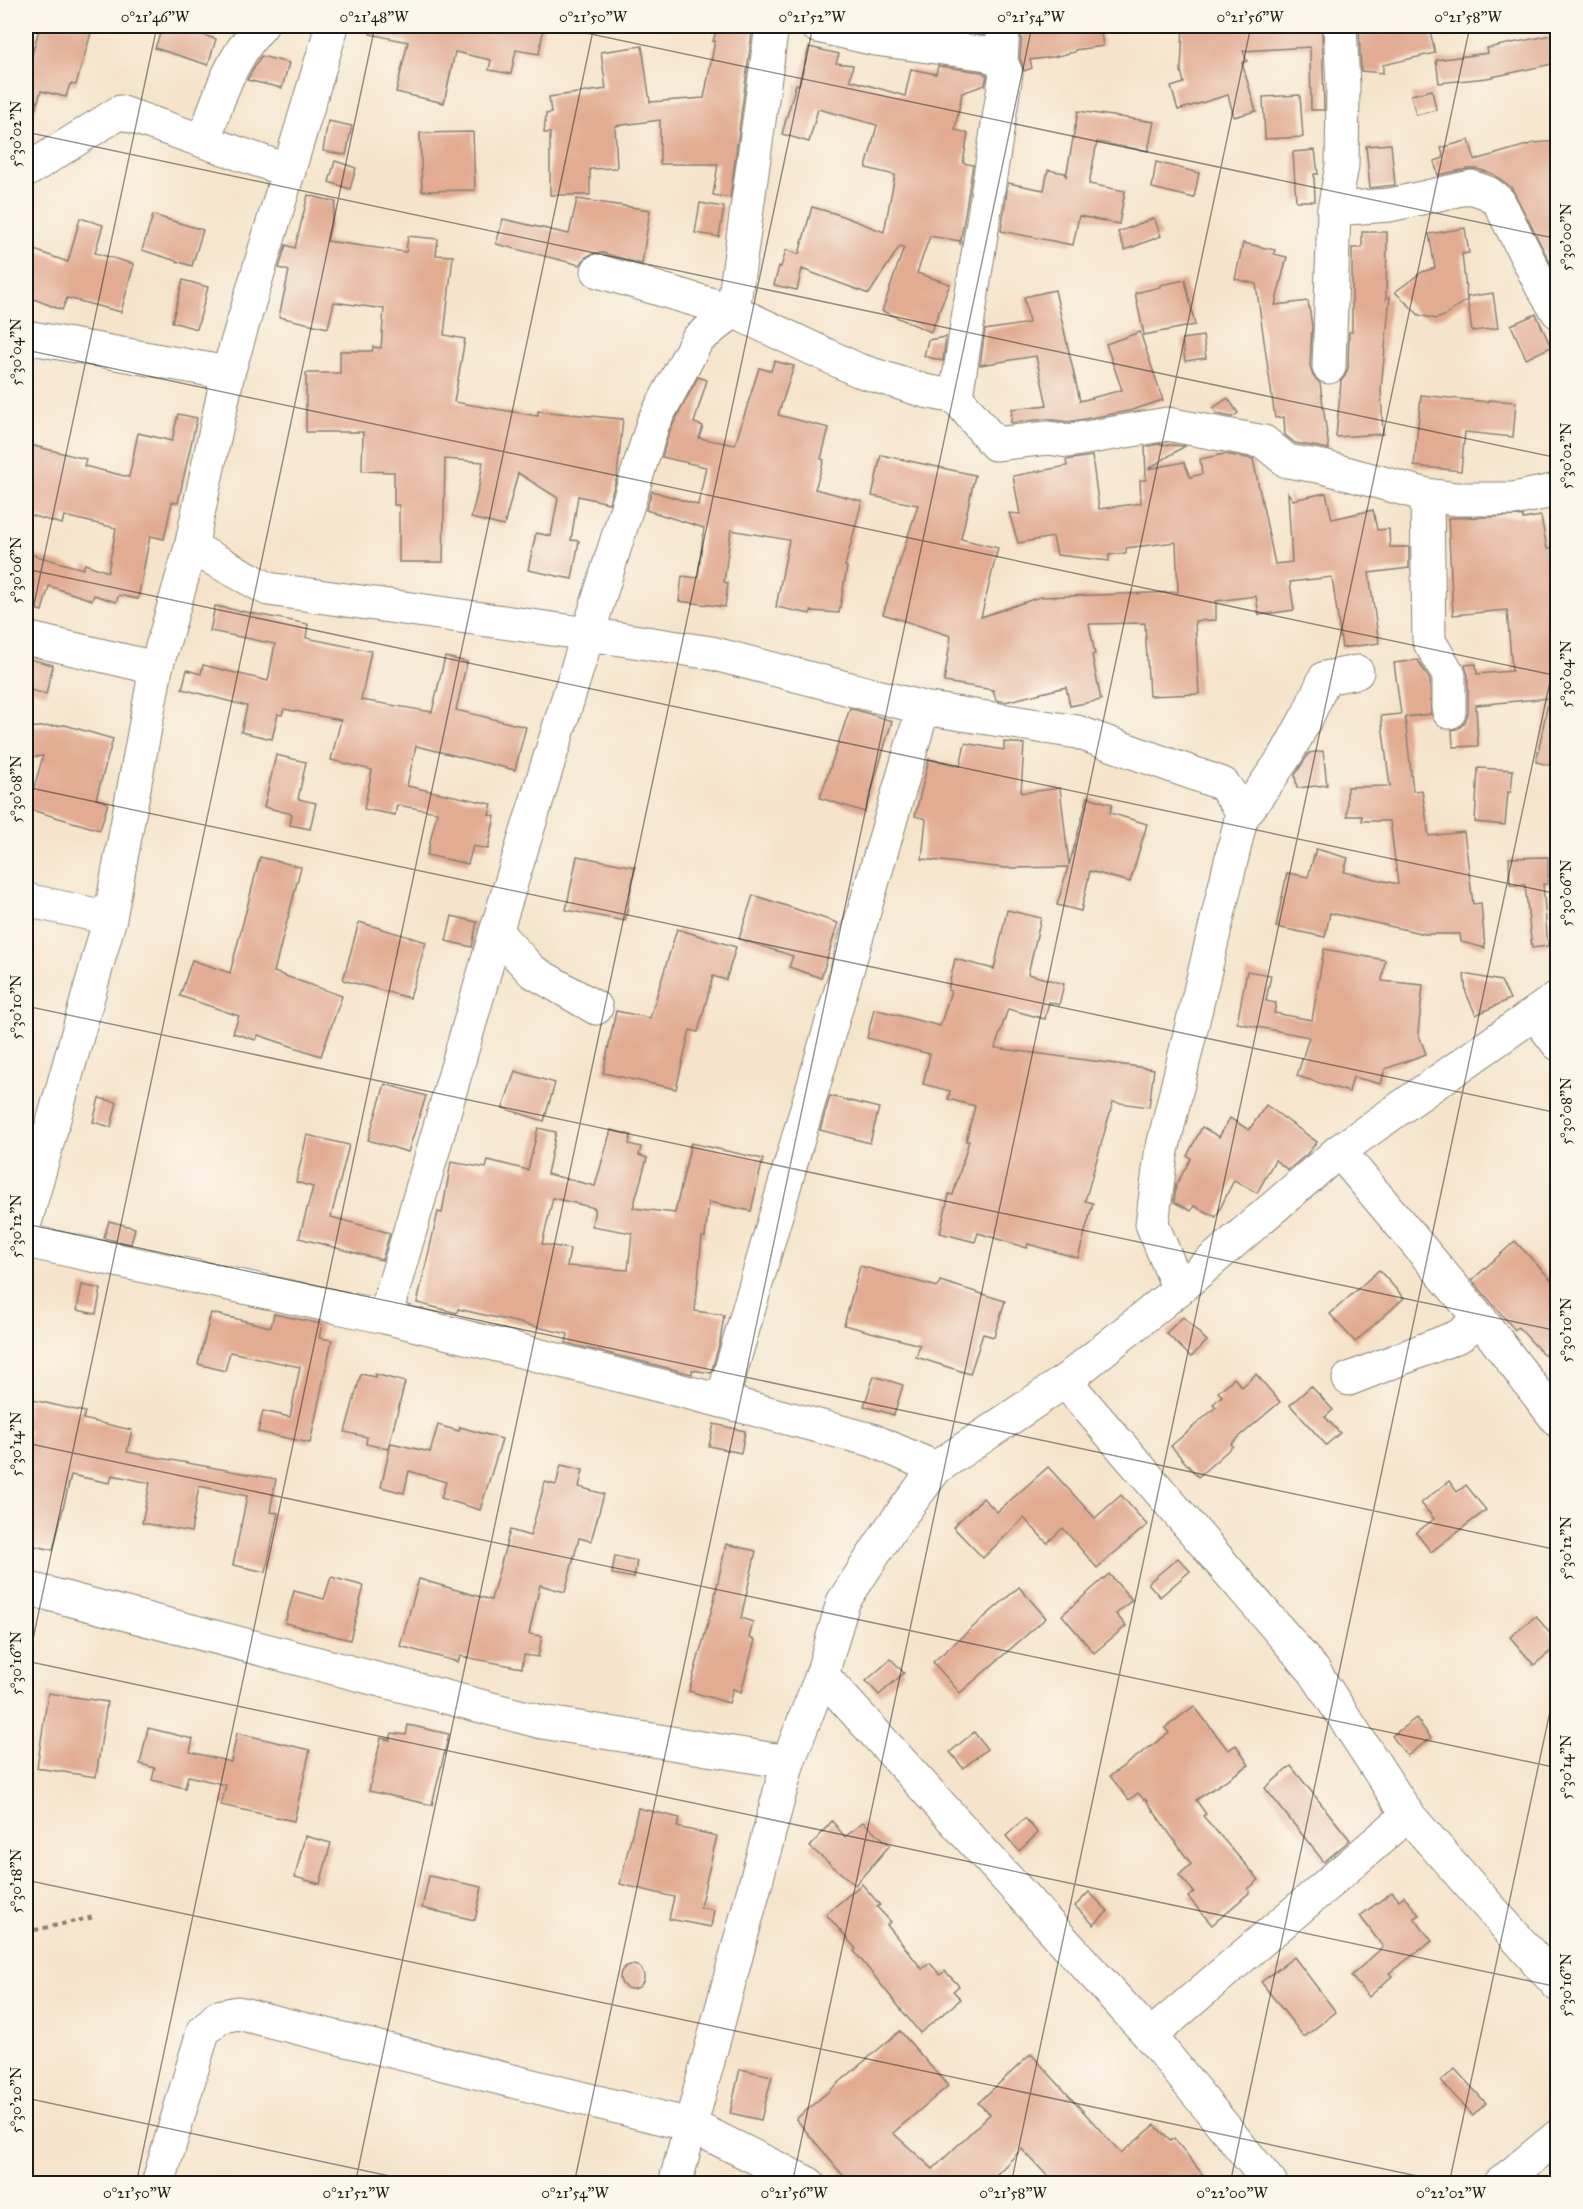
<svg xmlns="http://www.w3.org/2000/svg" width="1583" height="2209" font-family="'IM FELL Great Primer',serif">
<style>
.building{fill:#e2ab92;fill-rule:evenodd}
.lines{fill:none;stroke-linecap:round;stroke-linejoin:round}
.minor-casing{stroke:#888074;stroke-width:35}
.path{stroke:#888074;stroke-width:4;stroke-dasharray:4.5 4.5;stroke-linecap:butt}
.minor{stroke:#fff;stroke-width:33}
.ticks{fill:none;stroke:#1c1c1c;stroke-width:1.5;stroke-opacity:0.45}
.neatline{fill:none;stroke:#1c1c1c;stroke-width:2}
.ticks-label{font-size:15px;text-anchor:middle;fill:#1c1c1c}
</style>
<rect width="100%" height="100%" fill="#fbf7ec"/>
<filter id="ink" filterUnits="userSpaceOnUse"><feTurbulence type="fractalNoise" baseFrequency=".0167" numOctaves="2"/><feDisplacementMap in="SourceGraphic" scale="12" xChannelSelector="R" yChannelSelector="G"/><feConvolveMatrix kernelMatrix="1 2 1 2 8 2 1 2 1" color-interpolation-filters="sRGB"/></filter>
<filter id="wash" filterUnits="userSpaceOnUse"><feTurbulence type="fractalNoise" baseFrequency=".008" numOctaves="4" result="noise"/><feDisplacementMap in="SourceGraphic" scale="24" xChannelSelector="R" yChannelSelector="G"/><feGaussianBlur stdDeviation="1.35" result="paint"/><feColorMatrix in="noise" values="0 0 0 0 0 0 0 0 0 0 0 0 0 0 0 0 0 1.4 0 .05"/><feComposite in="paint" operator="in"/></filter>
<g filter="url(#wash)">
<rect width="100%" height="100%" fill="#f5e4cb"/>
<g id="blocks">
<g class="building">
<polygon points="40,26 93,26 76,85 70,84 66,97 41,91 30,127 26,127 26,76"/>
<polygon points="163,26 185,26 184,29 216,39 208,65 155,48"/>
<polygon points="371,26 544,26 539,54 516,50 511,74 489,70 491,60 455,52 444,103 396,92 408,42 370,34"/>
<polygon points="718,26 753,26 730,198 713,195 718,164 660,164 660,120 615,126 617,168 590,169 590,195 550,195 550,133 544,133 546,114 551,113 549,97 606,89 601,52 642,46 650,102 704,98 715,41 713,41"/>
<polygon points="945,26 984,26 984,35 944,29"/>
<polygon points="1037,26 1100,26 1103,46 1075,50 1075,52 1053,57 1030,60 1032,68 1024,71 1020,58 1022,27"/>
<polygon points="1183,26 1322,26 1324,110 1311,110 1310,47 1243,51 1247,61 1242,63 1256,111 1234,117 1228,95 1178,110 1171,87 1184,83 1181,71"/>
<polygon points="1359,26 1429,26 1435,53 1383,65 1383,73 1361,71"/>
<polygon points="1557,34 1557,63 1487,78 1439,83 1436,60 1488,53 1487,48"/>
<polygon points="809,47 839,54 836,63 853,65 850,80 905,96 911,69 936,74 938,66 982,72 987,76 985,85 962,93 955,130 968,133 963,163 973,165 960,245 960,241 930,236 917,273 950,284 931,332 882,311 904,247 900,246 869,294 802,269 797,290 774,285 779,266 781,267 786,250 799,254 812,207 837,214 884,232 895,175 866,168 877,125 818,109 809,142 782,134 796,84 799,85"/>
<polygon points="261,56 289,63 282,88 247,80"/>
<polygon points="1432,90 1436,110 1416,115 1411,95"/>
<polygon points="1300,95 1303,137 1265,139 1263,97"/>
<polygon points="1078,111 1154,122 1148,151 1097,142 1089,184 1125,191 1119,224 1079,216 1073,245 1001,231 1008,183 1044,190 1048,170 1065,173 1066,177"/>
<polygon points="328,121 352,126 346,155 323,151"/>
<polygon points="473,132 475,190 422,191 420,133"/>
<polygon points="1469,140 1475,160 1534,143 1557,141 1557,276 1511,187 1493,174 1477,169 1467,169 1438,175 1434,161 1444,158 1441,148"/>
<polygon points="1391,144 1395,185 1370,188 1366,146"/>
<polygon points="1315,150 1318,174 1314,174 1315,201 1296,201 1293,152"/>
<polygon points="335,161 356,168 350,189 329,182"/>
<polygon points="1156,162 1199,173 1194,198 1152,188"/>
<polygon points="308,195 336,202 327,241 406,252 408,236 438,239 436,255 453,256 444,335 465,339 454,402 538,416 538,411 623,419 617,477 609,503 578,496 571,540 579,541 572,579 528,570 536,533 551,536 558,498 518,473 504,526 471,518 479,486 483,462 445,459 443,562 399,562 399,505 394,505 394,472 362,471 363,432 306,432 306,373 340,373 340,351 372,351 373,347 381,348 384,309 334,302 328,328 279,317 289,271 279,268 286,245 295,248"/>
<polygon points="577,199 650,210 642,264 603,253 594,253 586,257 580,265 496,244 503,219 569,234"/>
<polygon points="700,203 724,207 719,237 695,233"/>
<polygon points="153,215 203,230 192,266 142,250"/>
<polygon points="80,218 103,225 95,253 134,264 121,312 67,298 62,310 26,296 26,247 68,262"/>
<polygon points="1154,218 1161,236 1125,250 1118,232"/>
<polygon points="1465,228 1469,253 1462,254 1467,300 1444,316 1436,319 1419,315 1395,292 1422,272 1435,268 1429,234"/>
<polygon points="1362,232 1387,232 1386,299 1390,296 1381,389 1383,434 1336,437 1341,381 1345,376 1348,368 1349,332 1352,332 1352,248 1362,248"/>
<polygon points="1243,243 1275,250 1274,254 1287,257 1275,305 1308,301 1312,326 1310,367 1313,376 1320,383 1329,449 1295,443 1285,435 1284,417 1275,418 1256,284 1235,279"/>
<polygon points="183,280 208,287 197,329 172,322"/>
<polygon points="1185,280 1195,325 1144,335 1135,293 1160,287 1160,285"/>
<polygon points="1055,290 1080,401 1122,390 1106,344 1140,332 1163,400 1129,411 1068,422 1046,419 1011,423 1012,409 1047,405 1036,356 980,365 985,330 1029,323 1024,297"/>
<polygon points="1493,293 1498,328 1472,331 1467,297"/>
<polygon points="1536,314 1551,347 1526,359 1511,325"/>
<polygon points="1203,336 1206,358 1185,361 1182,339"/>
<polygon points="946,337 943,361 924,356 928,340"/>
<polygon points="774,361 794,366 778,415 829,428 821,459 824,460 815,489 862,501 845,566 847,567 839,613 811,611 810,614 776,607 789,540 731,530 724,582 728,583 725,607 679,601 682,576 698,578 704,528 646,510 652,491 698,505 706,467 662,457 670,430 698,377 707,380 694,423 703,426 699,438 735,445 759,368 771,371"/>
<polygon points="1421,395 1488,402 1488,400 1516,402 1513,437 1465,432 1461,471 1414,466"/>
<polygon points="1228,398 1238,413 1232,417 1217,414 1213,408"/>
<polygon points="178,414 197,418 181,489 178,503 172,502 164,539 150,536 138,599 119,595 116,602 94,595 92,600 49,586 42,611 26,606 26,553 83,569 85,564 108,572 116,528 64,516 62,524 26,514 26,444 86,459 84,466 129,477 138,433 172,441"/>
<polygon points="1158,444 1185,446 1148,469 1184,462 1190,477 1202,474 1200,459 1225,454 1253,459 1275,564 1292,562 1288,493 1293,500 1326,493 1332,519 1373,510 1377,530 1389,529 1390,547 1409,547 1409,568 1369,573 1379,643 1342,648 1332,577 1290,582 1294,610 1259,615 1256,596 1216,601 1216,620 1195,621 1199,694 1149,696 1145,623 1089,624 1095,654 1092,655 1101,700 1070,706 1066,687 1005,702 996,700 993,690 944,682 951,636 883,614 918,505 872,496 881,455 975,475 961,539 998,548 981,617 1040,597 1178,592 1176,542 1126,548 1126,553 1109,555 1109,561 1057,555 1053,537 1018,543 1009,513 1020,514 1013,476 1067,466 1066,460 1092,456 1099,509 1141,503 1140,480 1146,480 1145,447"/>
<polygon points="1523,516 1523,519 1541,516 1547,549 1557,546 1557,697 1550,698 1557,698 1557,767 1536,762 1549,698 1476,705 1478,746 1453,747 1452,730 1459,728 1465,722 1468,713 1468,675 1465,665 1476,664 1477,674 1512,671 1507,610 1453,615 1448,518"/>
<polygon points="215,606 308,624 306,638 371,651 361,700 432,712 445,657 467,662 456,710 526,727 515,770 416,746 407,786 492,804 489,815 495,816 488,849 473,846 468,864 427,855 437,812 397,805 395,815 364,809 372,770 331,760 341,720 284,709 282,715 278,714 272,739 241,732 247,706 182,689 187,670 201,674 203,665 268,681 275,644 210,631"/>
<polygon points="26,658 53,665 46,694 26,689"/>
<polygon points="1418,660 1430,680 1431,714 1405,717 1413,791 1422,790 1429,836 1464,832 1473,904 1481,903 1485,948 1461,942 1460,934 1425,934 1330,913 1325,937 1276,927 1287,873 1308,877 1316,849 1348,858 1344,872 1398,884 1390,821 1362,821 1362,816 1347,816 1347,787 1390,786 1381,716 1401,714 1394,663"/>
<polygon points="850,708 892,721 865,812 820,798"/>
<polygon points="65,725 113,739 96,799 108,803 100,830 28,809 43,756 26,757 26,728"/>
<polygon points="1004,742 1024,744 1021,793 1060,788 1069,865 1088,797 1112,804 1110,813 1147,824 1130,882 1090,871 1081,911 1057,905 1068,867 1006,868 922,859 926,819 915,816 929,759 960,766 965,743 1004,750"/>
<polygon points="1323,751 1327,785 1297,788 1295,775 1309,753"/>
<polygon points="276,755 306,762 298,799 316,803 310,829 290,825 292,814 264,807"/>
<polygon points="1478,768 1513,770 1511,792 1508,792 1505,825 1475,822"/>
<polygon points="577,856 635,867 625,921 566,910"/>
<polygon points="260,857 301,867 274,972 342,996 321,1056 258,1035 256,1040 233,1033 239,1016 180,996 192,960 230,973"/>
<polygon points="1548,857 1548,884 1543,884 1548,946 1532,948 1525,885 1510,885 1509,858"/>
<polygon points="753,895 838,923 821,978 789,967 793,956 739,939"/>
<polygon points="1007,910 1041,918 1028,974 1064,984 1059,1005 1049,1002 1045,1019 1008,1009 995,1048 1154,1069 1149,1107 1113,1102 1085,1201 1093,1203 1078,1258 1028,1244 1027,1248 978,1233 975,1242 940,1233 949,1194 953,1195 969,1141 966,1141 975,1106 948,1099 950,1091 923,1084 930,1054 867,1038 874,1009 940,1026 951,991 948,990 955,959 994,969"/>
<polygon points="452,916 477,922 472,947 446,941"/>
<polygon points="359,922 426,942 410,998 343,980"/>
<polygon points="677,929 736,947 726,980 713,976 698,1032 690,1030 676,1089 603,1073 616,1011 650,1018"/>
<polygon points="1324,949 1385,960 1382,981 1423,985 1418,1033 1426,1054 1385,1069 1381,1084 1353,1077 1349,1092 1297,1076 1309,1037 1237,1023 1247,971 1271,975 1266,1001 1276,1003 1274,1013 1312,1020"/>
<polygon points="1464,974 1501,981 1510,999 1476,1015 1466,993"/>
<polygon points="515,1071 555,1083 544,1121 503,1108"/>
<polygon points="385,1084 426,1096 408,1152 368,1140"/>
<polygon points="830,1096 879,1108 870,1143 820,1130"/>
<polygon points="99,1098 117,1102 111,1127 93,1122"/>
<polygon points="1266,1105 1317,1142 1307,1154 1288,1170 1275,1160 1257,1193 1234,1180 1216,1217 1194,1206 1191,1211 1174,1202 1176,1185 1191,1158 1187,1156 1202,1127 1219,1137 1230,1118 1249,1130"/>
<path d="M538 1128 556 1132 547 1174 595 1186 611 1130 631 1135 629 1144 641 1147 639 1155 647 1158 633 1208 675 1213 691 1143 763 1159 751 1211 709 1202 705 1237H702L695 1311 724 1315 720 1342 711 1373 692 1370V1374L566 1343 568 1334 458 1309 457 1313 417 1303 438 1212 442 1213 451 1162 486 1168 488 1160 528 1170ZM553 1198 595 1208 592 1226 632 1233 628 1270 567 1266 570 1249 542 1244Z"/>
<polygon points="307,1135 349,1145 331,1217 390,1233 382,1260 299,1238 313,1187 296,1182"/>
<polygon points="109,1221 135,1228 131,1244 104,1238"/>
<polygon points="1515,1241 1557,1286 1557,1361 1548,1351 1544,1355 1518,1327 1515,1330 1472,1280"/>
<polygon points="860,1266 938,1287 940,1281 1005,1301 994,1337 983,1334 970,1374 916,1357 920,1345 844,1325"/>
<polygon points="1379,1270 1404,1298 1355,1342 1330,1314"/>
<polygon points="82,1285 101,1289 96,1314 77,1310"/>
<polygon points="211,1313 271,1327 274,1314 322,1324 319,1338 332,1340 310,1443 258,1432 263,1411 290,1417 300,1367 230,1352 225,1371 198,1364"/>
<polygon points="1183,1317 1207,1341 1191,1357 1166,1333"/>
<polygon points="361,1374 375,1377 375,1374 405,1382 388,1449 366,1444 367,1437 345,1432"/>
<polygon points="1256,1374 1280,1402 1231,1444 1233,1446 1198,1477 1171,1446 1216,1407 1213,1404 1222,1396 1218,1392 1234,1378 1242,1387"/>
<polygon points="874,1376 903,1385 894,1415 864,1406"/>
<polygon points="1311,1386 1333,1410 1325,1417 1340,1433 1326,1445 1290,1405"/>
<polygon points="29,1399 85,1412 83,1419 132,1430 127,1452 276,1479 270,1512 278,1513 266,1572 233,1565 247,1496 199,1486 191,1532 142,1523 150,1483 112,1475 110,1483 71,1475 53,1550 26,1544 26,1496 31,1470 26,1469 26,1448 30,1430 26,1429 26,1415"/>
<polygon points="714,1424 745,1431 741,1453 709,1446"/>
<polygon points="438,1425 459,1431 460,1427 502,1439 480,1510 441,1498 446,1482 409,1471 404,1493 381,1487 391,1443 430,1452"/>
<polygon points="561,1465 583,1470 579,1487 604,1494 591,1541 579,1538 565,1592 540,1585 529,1634 542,1636 538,1657 524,1655 522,1668 460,1656 458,1662 400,1646 419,1579 491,1600 510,1530 530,1536 545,1482 556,1485"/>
<polygon points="1048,1467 1095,1518 1121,1495 1147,1525 1097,1568 1063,1528 1047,1543 1024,1518 983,1558 953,1527 983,1498 997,1512"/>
<polygon points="1449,1481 1457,1492 1466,1485 1486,1510 1431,1552 1416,1533 1434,1519 1421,1503"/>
<polygon points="726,1544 756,1551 741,1618 753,1622 749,1638 755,1640 741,1692 733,1689 729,1703 689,1691 713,1605"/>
<polygon points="615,1556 637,1561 634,1578 612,1574"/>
<polygon points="1178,1558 1190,1571 1160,1597 1148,1583"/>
<polygon points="1109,1574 1132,1600 1116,1614 1126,1626 1094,1653 1062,1615"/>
<polygon points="331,1577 364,1586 350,1640 285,1623 294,1591 324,1599"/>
<polygon points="1019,1587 1046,1618 960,1693 933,1662"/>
<polygon points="1536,1616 1557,1642 1557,1646 1534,1665 1510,1637"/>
<polygon points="891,1659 904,1673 879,1695 866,1681"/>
<polygon points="48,1693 107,1702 96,1777 37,1768"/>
<polygon points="1194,1706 1228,1750 1236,1745 1249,1765 1196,1800 1206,1814 1203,1816 1259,1880 1248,1889 1250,1892 1212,1925 1188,1897 1194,1892 1179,1875 1191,1864 1145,1799 1144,1800 1138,1793 1129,1800 1110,1776 1169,1733 1165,1728"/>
<polygon points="1416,1718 1431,1738 1407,1756 1392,1736"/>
<polygon points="408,1725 449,1734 432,1805 369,1791 381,1738 390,1740 392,1733 406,1735"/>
<polygon points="148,1728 193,1739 190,1752 231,1762 237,1733 310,1750 294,1821 221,1805 226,1785 188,1776 185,1788 152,1780 155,1768 140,1764"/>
<polygon points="974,1732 987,1749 963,1768 950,1752"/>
<polygon points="1291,1766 1350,1840 1324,1862 1265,1788"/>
<polygon points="638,1808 680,1818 677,1827 717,1836 700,1907 714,1910 711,1927 669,1919 674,1897 620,1884"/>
<polygon points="1025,1818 1038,1833 1019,1851 1006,1836"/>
<polygon points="832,1821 845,1837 863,1822 890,1845 855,1885 810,1847"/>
<polygon points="305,1836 331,1843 320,1884 295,1877"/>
<polygon points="429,1876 482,1887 475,1920 422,1908"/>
<polygon points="862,1884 880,1905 877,1907 891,1922 887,1925 922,1969 930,1963 940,1975 945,1971 959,1986 953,1991 961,1999 920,2033 854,1951 856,1949 826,1914"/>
<polygon points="1089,1892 1108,1911 1094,1925 1075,1906"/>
<polygon points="1392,1892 1399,1900 1404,1896 1419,1915 1414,1918 1432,1941 1389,1973 1392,1976 1369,1997 1351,1976 1383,1947 1360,1916"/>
<polygon points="1294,1957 1336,2012 1304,2037 1261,1982"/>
<circle cx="632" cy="1977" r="12"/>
<polygon points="900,2031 948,2086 893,2133 933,2169 990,2114 978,2103 1031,2054 1121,2153 1155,2125 1170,2141 1174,2138 1210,2184 1055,2184 1022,2149 987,2184 850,2184 796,2119"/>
<polygon points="740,2069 772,2076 761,2120 730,2113"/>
<polygon points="1455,2069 1486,2103 1473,2116 1441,2081"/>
</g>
</g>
</g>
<g filter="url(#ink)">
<use href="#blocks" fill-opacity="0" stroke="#888074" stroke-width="1.5"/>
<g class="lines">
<defs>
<g id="minor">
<polyline points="817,26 875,39 988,54 1001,62"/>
<path d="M204 141C218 99 230 59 261 26"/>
<polyline points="26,171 120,112 289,171"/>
<polyline points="1334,209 1390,205 1471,187 1488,193 1499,202 1542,287 1558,312"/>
<polyline points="598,271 733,311 858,370 925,391 956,397 995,444 1048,438 1068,441 1167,424 1264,442 1287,461 1323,467 1427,495 1456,499 1513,499 1558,490"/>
<polyline points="26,337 228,373"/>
<polyline points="1329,367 1334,209 1342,166 1343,85 1340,26"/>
<polyline points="956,397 1006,73 1001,62 1003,26"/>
<polyline points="1427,495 1429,641 1449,675 1449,712"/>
<polyline points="191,547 268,589 588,634 711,653 923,708 1077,732 1223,784 1241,809 1241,819 1161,1155 1152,1224 1179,1289"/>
<polyline points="26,638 156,668"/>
<polyline points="1241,819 1286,755 1308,715 1325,678 1357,672"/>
<polyline points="26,900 110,918"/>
<polyline points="496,932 532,971 596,1008"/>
<polyline points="1535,1014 1558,1044"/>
<polyline points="1339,1151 1480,1319 1558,1421"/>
<polyline points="26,1219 110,918 156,668 191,547 228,373 332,26"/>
<polyline points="26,1241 385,1317 722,1401 872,1440 936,1468"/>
<polyline points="385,1317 496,932 653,423 697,340 733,311 772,26"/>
<polyline points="1349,1379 1459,1336 1480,1319"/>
<polyline points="1065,1381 1314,1671 1408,1815 1558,1985"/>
<polyline points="722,1401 923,708"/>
<polyline points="26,1588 542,1722 788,1762"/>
<polyline points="822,1675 1150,2036 1271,2184"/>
<polyline points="1150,2036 1408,1815"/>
<polyline points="158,2184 203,2032 218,2017 238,2013 690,2125 809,2184"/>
<polyline points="675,2184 788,1762 822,1675 843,1602 891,1528 936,1468 1065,1381 1179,1289 1339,1151 1558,997"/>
<polyline points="1500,2184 1558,2136"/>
</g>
</defs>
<use href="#minor" class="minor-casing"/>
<polyline class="path" points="26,1932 94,1917"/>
<use href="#minor" class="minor"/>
</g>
</g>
<path class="ticks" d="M553 26 1558 239M26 132 1558 458M26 350 1558 676M26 569 1558 894M26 642 157 26M26 787 1558 1113M26 1006 1558 1331M26 1224 1558 1550M26 1443 1558 1768M26 1661 1558 1987M26 1672 375 26M26 1880 1455 2184M26 2098 427 2184M136 2184 594 26M355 2184 813 26M574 2184 1032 26M792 2184 1251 26M1011 2184 1470 26M1230 2184 1558 644M1449 2184 1558 1674"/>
<rect width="1583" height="2209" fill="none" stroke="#fbf7ec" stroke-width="66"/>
<rect x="33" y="33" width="1517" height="2143" class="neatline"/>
<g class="ticks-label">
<text x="155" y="22">0°21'46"W</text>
<text x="374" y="22">0°21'48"W</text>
<text x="593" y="22">0°21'50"W</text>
<text x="812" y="22">0°21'52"W</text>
<text x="1031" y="22">0°21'54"W</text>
<text x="1250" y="22">0°21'56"W</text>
<text x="1468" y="22">0°21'58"W</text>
<text transform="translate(16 134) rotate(-90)" y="5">5°30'02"N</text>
<text transform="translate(1566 237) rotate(-90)" y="5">5°30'00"N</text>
<text transform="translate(16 352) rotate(-90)" y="5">5°30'04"N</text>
<text transform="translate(1566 456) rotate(-90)" y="5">5°30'02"N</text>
<text transform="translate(16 570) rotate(-90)" y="5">5°30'06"N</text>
<text transform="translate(1566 674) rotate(-90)" y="5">5°30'04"N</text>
<text transform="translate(16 789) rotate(-90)" y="5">5°30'08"N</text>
<text transform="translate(1566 893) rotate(-90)" y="5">5°30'06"N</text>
<text transform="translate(16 1007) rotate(-90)" y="5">5°30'10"N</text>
<text transform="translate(1566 1111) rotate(-90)" y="5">5°30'08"N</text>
<text transform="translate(16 1226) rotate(-90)" y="5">5°30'12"N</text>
<text transform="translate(1566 1330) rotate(-90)" y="5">5°30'10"N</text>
<text transform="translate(16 1444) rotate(-90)" y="5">5°30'14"N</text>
<text transform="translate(1566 1548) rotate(-90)" y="5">5°30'12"N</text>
<text transform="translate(16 1663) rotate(-90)" y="5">5°30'16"N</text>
<text transform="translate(1566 1767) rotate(-90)" y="5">5°30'14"N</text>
<text transform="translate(16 1881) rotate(-90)" y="5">5°30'18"N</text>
<text transform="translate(1566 1985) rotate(-90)" y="5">5°30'16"N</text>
<text transform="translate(16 2100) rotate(-90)" y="5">5°30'20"N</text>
<text x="137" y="2198">0°21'50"W</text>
<text x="356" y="2198">0°21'52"W</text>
<text x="575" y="2198">0°21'54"W</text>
<text x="794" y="2198">0°21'56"W</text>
<text x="1013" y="2198">0°21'58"W</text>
<text x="1232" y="2198">0°22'00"W</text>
<text x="1451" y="2198">0°22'02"W</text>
</g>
</svg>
